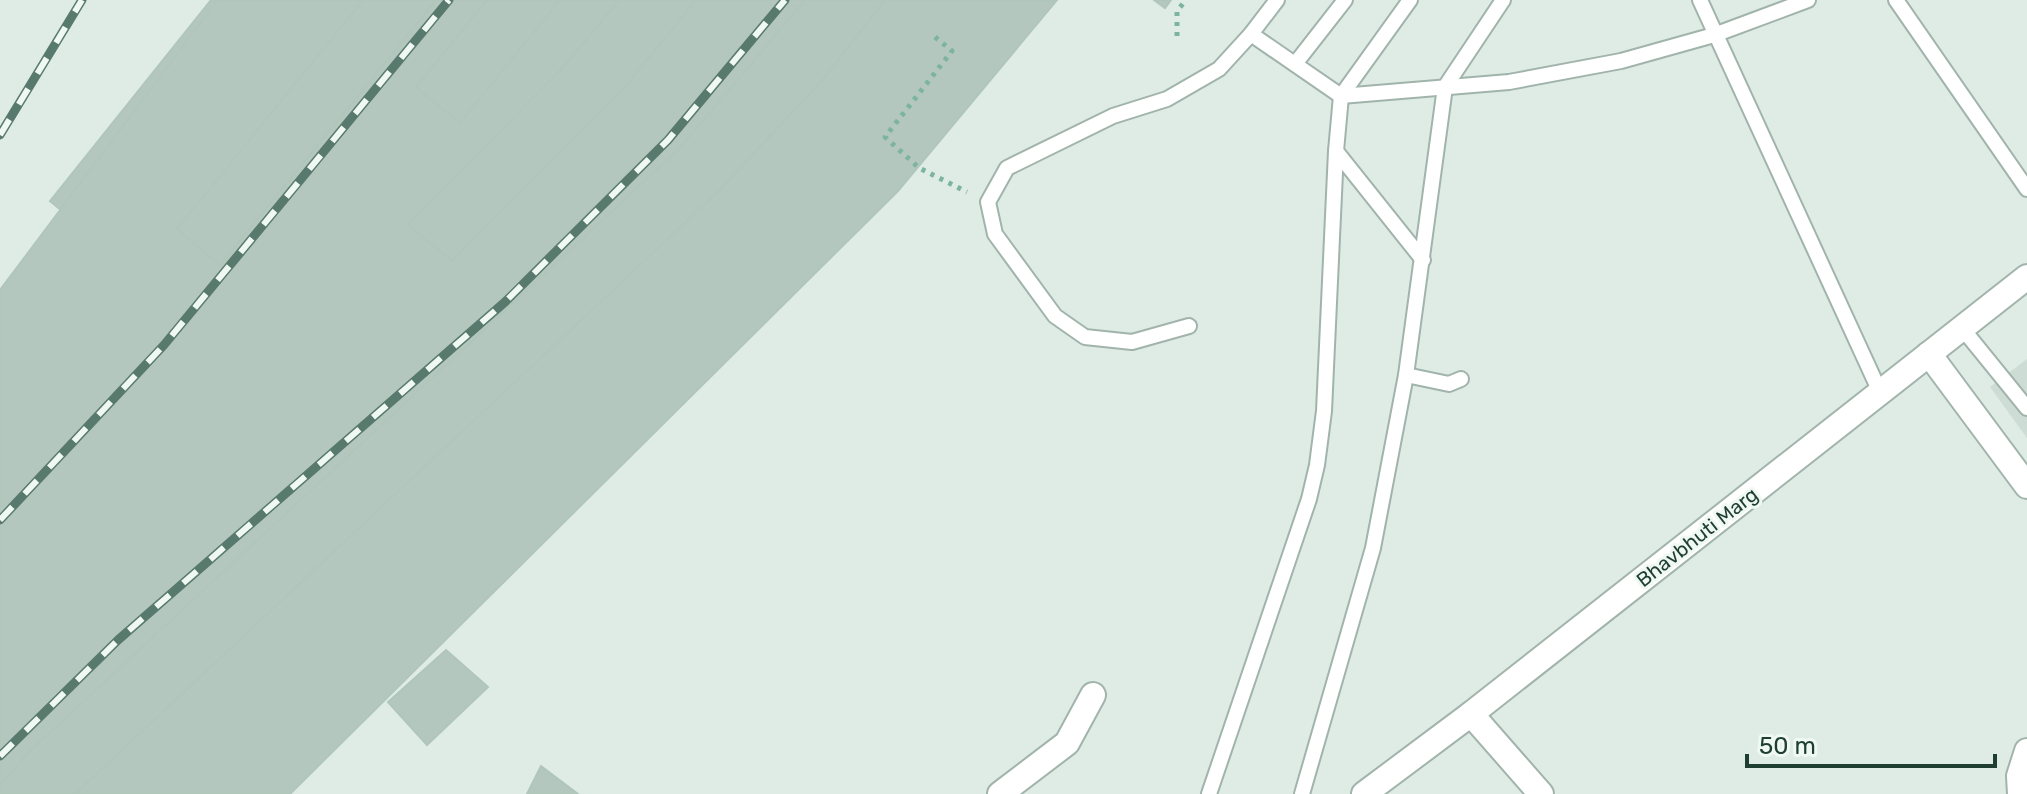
<svg xmlns="http://www.w3.org/2000/svg" width="2027" height="794" font-family="Rubik,sans-serif">
<style>
.built{fill:#cddcd4}
.building{fill:#b4c7be;stroke:#b1c6bb;stroke-width:2}
.lines{fill:none;stroke-linecap:round;stroke-linejoin:round}
.service-casing{stroke:#a1b4ac;stroke-width:18}
.minor-casing{stroke:#a1b4ac;stroke-width:28}
.tertiary-casing{stroke:#a1b4ac;stroke-width:28}
.path{stroke:#7cb49d;stroke-width:5;stroke-dasharray:4 6;stroke-linecap:butt}
.service{stroke:#fff;stroke-width:14}
.minor{stroke:#fff;stroke-width:24}
.tertiary{stroke:#fff;stroke-width:24}
.rail-casing{stroke:#587a6e;stroke-width:9}
.rail{stroke:#f0f8f3;stroke-width:6;stroke-dasharray:18;stroke-linecap:butt}
.labels{text-anchor:middle;dominant-baseline:central;stroke-width:6;stroke-linejoin:round;paint-order:stroke}
.street-label{font-size:20px;fill:#1e3e32;stroke:#f0f8f3}
</style>
<rect width="100%" height="100%" fill="#dfece5"/>
<polygon class="built" points="2027,359 2027,438 1990,387"/>
<g class="building">
<polygon points="211,0 276,0 88,232 50,201"/>
<polygon points="218,0 1057,0 898,191 290,794 0,794 0,290"/>
<polygon points="363,0 436,0 220,265 177,229"/>
<polygon points="487,0 560,0 460,123 416,87"/>
<polygon points="619,0 696,0 624,88 452,261 408,225 566,64"/>
<polygon points="805,0 885,0 824,78 720,190 75,794 0,794 0,785 28,753 679,149"/>
<polygon points="1154,0 1171,0 1165,8"/>
<polygon points="446,650 488,687 427,745 388,702"/>
<polygon points="541,766 578,794 527,794"/>
</g>
<g class="lines">
<defs>
<g id="service">
<polyline points="1277,0 1251,34 1341,96 1509,82 1621,61 1714,35 1808,0"/>
<polyline points="1700,0 1880,392"/>
<polyline points="1896,0 2027,189"/>
<polyline points="1295,64 1345,0"/>
<polyline points="1336,151 1423,260"/>
<polyline points="1189,326 1132,342 1085,337 1055,316 995,234 988,202 1007,168 1113,116 1167,99 1219,69 1251,34"/>
<polyline points="1962,328 2027,408"/>
<polyline points="1406,375 1449,384 1461,379"/>
<polyline points="1209,794 1309,499 1317,465 1324,411 1336,151 1341,96 1410,0"/>
<polyline points="1302,794 1373,548 1406,375 1445,87 1503,0"/>
</g>
<g id="minor">
<polyline points="1471,714 1541,794"/>
<polyline points="1000,794 1067,743 1093,695"/>
<polyline points="2020,794 2019,776 2027,751"/>
</g>
<g id="tertiary">
<polyline points="1929,354 2027,486"/>
<polyline points="1364,794 1471,714 2027,277"/>
</g>
</defs>
<use href="#service" class="service-casing"/>
<use href="#minor" class="minor-casing"/>
<use href="#tertiary" class="tertiary-casing"/>
<g class="path">
<polyline points="1177,36 1177,11 1186,0"/>
<polyline points="935,37 952,51 885,137 919,168 967,192"/>
</g>
<use href="#service" class="service"/>
<use href="#minor" class="minor"/>
<use href="#tertiary" class="tertiary"/>
<defs>
<g id="rail">
<polyline points="0,135 82,0"/>
<polyline points="0,520 164,345 449,0"/>
<polyline points="0,756 118,640 505,302 668,140 785,0"/>
</g>
</defs>
<use href="#rail" class="rail-casing"/>
<use href="#rail" class="rail"/>
</g>
<g class="labels">
<g class="street-label">
<text transform="translate(1697 537) rotate(-38)">Bhavbhuti Marg</text>
</g>
</g>
<path d="M1747 754v12h248v-12" fill="none" stroke="#1e3e32" stroke-width="4"/>
<text x="1759" y="754" font-size="24" fill="#1e3e32" stroke="#f0f8f3" stroke-width="6" paint-order="stroke">50 m</text>
</svg>
